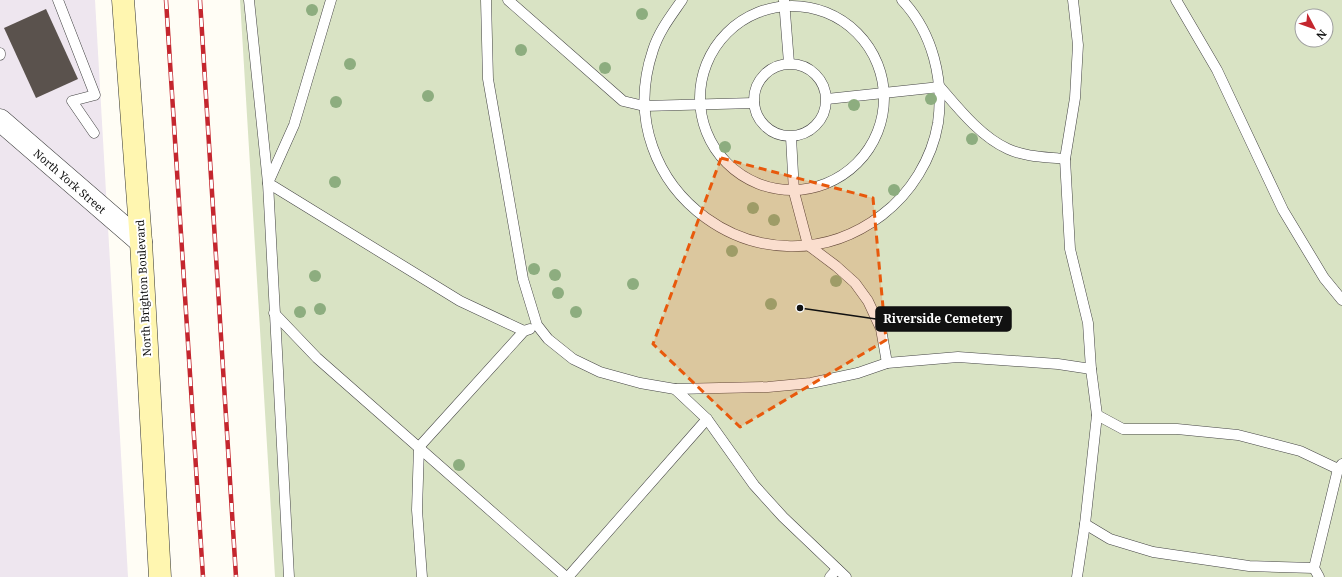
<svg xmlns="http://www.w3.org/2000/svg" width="1342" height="577" font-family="'Noto Serif',serif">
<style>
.industrial{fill:#eee6ef}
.cemetery{fill:#d9e3c4;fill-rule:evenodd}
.building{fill:#5a524d}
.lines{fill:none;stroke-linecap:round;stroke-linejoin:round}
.service-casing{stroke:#444;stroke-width:11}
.tertiary-casing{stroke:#444;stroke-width:23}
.secondary-casing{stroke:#333;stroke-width:23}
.service{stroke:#fff;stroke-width:10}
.tertiary{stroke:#fff;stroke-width:22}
.secondary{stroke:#fff6b0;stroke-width:22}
.rail-casing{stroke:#c4262e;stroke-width:4.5}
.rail{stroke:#fff;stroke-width:3;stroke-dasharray:9;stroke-linecap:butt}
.tree{fill:#8dad7f}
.marked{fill:#e8590c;fill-opacity:0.2;stroke:#e8590c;stroke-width:3;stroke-dasharray:8 5;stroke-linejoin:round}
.labels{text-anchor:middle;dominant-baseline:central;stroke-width:4;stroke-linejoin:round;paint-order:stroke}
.street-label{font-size:11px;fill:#111;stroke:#fff}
.leader{fill:none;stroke:#111;stroke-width:1.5}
.callout-dot{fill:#111;stroke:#fff;stroke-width:1.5}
.callout{fill:#111;stroke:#111;stroke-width:1.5}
.callout-label{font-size:12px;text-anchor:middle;font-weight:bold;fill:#fff}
</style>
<rect width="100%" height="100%" fill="#fffdf5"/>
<polygon class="industrial" points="0,0 95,0 128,577 0,577"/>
<path class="cemetery" d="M240 0H1342V577H275ZM1302 16H1326V40H1302Z"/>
<polygon class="building" points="46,9 78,79 36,98 4,28"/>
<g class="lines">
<defs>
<g id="service">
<polyline points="58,0 95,95 72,101 94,133"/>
<polyline points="249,0 268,183 289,577"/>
<polyline points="331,0 294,125 268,183 460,301 524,331"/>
<polyline points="486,0 488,79 523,279 537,325 548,339 573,359 600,372 640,383 675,389 768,387 811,383 858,373 887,363 958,357 1058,364 1091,369 1088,323 1070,249 1065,159 1075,98 1078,45 1073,0"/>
<polyline points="508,0 623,101 644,106 754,103"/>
<path d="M682 0C671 16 659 31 653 50 606 189 765 304 882 215 911 193 932 159 938 123 944 80 933 33 902 0"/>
<polyline points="784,0 789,63"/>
<polyline points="1176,0 1217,70 1283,210 1324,278 1342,300"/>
<circle cx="792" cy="98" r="92"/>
<polyline points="0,53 0,55"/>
<circle cx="790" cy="100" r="36"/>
<path d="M827 99 940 87C958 108 981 137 1008 149 1025 157 1047 157 1065 159"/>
<polyline points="791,137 794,192 808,245 836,266 855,283 868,301 881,329 887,363"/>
<polyline points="274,313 317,358 566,577"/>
<polyline points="675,389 707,419 754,485 783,517 846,577"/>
<polyline points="1097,415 1123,429 1177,429 1238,435 1300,451 1338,469"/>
<polyline points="1085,524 1110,539 1153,552 1249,566 1314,568"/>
<polyline points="422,577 417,510 419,447 524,331 530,329"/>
<polyline points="568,577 707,419"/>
<polyline points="830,577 837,569"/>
<polyline points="1077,577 1085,524 1097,415 1091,369"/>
<polyline points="1319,577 1314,568 1338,469 1342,464"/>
</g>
<polyline id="tertiary" points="0,120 141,242"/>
<polyline id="secondary" points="123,0 141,242 160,577"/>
</defs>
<use href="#service" class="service-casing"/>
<use href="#tertiary" class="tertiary-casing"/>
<use href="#secondary" class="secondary-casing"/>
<use href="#service" class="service"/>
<use href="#tertiary" class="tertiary"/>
<use href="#secondary" class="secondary"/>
<defs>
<g id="rail">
<polyline points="166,0 203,577"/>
<polyline points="200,0 236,577"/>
</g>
</defs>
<use href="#rail" class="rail-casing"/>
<use href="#rail" class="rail"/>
</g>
<g class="tree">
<circle cx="312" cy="10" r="6"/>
<circle cx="642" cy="14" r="6"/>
<circle cx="521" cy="50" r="6"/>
<circle cx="350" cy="64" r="6"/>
<circle cx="605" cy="68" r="6"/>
<circle cx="428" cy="96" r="6"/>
<circle cx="931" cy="99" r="6"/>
<circle cx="336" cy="102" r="6"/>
<circle cx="854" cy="105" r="6"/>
<circle cx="972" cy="139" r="6"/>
<circle cx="725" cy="147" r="6"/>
<circle cx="335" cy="182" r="6"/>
<circle cx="894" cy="190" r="6"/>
<circle cx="753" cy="208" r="6"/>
<circle cx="774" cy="220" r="6"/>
<circle cx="732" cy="251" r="6"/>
<circle cx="534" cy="269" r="6"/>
<circle cx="555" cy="275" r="6"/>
<circle cx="315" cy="276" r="6"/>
<circle cx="836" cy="281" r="6"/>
<circle cx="633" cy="284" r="6"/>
<circle cx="558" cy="293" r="6"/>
<circle cx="771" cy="304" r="6"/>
<circle cx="320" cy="309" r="6"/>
<circle cx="300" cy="312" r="6"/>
<circle cx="576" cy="312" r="6"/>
<circle cx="459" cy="465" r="6"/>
</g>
<path class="marked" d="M721 158 873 198 886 340 740 427 653 344Z"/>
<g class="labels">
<g class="street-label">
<text transform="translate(70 181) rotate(41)">North York Street</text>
<text transform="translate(143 288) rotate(-93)">North Brighton Boulevard</text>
</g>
</g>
<path class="leader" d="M800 308L876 319"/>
<circle class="callout-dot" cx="800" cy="308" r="4"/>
<rect class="callout" x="876" y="307" width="135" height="24" rx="4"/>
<g class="callout-label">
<text x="943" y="323">Riverside Cemetery</text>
</g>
<g transform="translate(1314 28) rotate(131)"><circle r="19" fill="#ffffff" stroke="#a0a0a0"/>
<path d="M0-3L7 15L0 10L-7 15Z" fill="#c4262e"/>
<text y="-6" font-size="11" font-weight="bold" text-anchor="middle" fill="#111111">N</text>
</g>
</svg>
